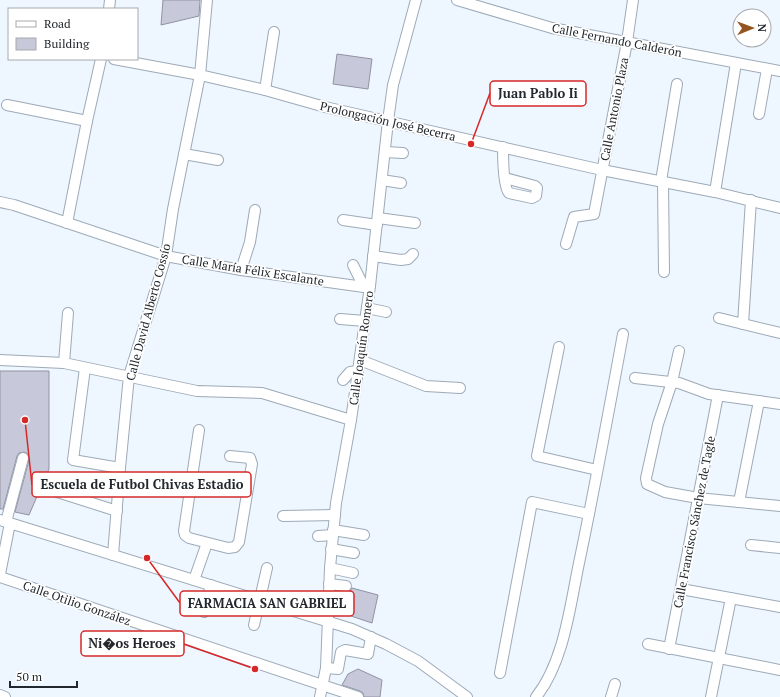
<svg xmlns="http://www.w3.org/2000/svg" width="780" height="697" font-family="'PT Serif',serif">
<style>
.building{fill:#c7c8d9;stroke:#9193a3}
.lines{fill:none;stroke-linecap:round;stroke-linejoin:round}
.minor-casing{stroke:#9daab7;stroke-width:12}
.minor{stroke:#fff;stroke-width:10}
.labels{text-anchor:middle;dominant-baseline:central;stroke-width:3.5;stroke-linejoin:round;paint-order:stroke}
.street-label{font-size:12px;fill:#22282d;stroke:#fff}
.leader{fill:none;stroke:#d62828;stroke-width:1.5}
.callout-dot{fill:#d62828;stroke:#fff;stroke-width:1.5}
.callout{fill:#fff;stroke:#d62828;stroke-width:1.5}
.callout-label{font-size:13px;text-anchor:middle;font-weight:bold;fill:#22282d}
</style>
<rect width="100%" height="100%" fill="#eef6ff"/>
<g class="building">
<polygon points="163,0 200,0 199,16 161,25"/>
<polygon points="337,54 372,59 368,89 333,84"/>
<polygon points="0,371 49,371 49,469 29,515 15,512 29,460 28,454 24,452 19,453 17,456 3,509 0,509"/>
<polygon points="352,588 378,595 372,623 348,615 347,611 350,591"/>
<polygon points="358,669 382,680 380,697 364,697 363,693 360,691 342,685 348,674"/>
</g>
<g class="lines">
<defs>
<g id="minor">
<polyline points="457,0 552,28 780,71"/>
<polyline points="109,9 110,0"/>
<polyline points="114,59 200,75 265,90 325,107 602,170 715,192 780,208"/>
<polyline points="265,90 274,32"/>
<polyline points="7,105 87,121"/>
<polyline points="759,114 767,69"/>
<path d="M503 147C503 156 503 187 509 193L532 198 536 196 537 188 535 186 505 178"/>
<polyline points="385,152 403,153"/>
<polyline points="184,154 218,160"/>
<polyline points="382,180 401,183"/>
<polyline points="661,181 677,84"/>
<polyline points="663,182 664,272"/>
<polyline points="715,192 736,63"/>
<polyline points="0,202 14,205 166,256 241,270 364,287 370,286"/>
<polyline points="378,218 415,223"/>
<polyline points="343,220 377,225"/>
<polyline points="67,223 87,121 101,59"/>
<polyline points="566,244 574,217 594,214 627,42 633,0"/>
<polyline points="373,256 401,260 408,259 413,254"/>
<polyline points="353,265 364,287"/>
<polyline points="241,270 250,242 255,210"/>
<polyline points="367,308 386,312"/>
<polyline points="719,318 780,333"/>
<polyline points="340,319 365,321"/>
<polyline points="743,324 751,200"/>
<polyline points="559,347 537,456 597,470"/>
<polyline points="679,351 672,382 658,424 646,478 647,484 665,492 698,498 780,506"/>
<polyline points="0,360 64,363 197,391 262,393 351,420"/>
<polyline points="360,360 426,386 460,388"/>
<polyline points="64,363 68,313"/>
<polyline points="85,368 73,460 120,468"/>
<polyline points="635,378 679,383 709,394 780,404"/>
<polyline points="343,380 350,372 358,371"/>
<polyline points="199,430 184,531 185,535 189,538 228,548 235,547 239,542 252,464 250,458 230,456"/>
<polyline points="51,490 117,511"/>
<polyline points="739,502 759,401"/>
<polyline points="283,516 335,515"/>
<polyline points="0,520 352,629 386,644 418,661 467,697"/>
<polyline points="6,522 23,458"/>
<polyline points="333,530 364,535"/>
<polyline points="318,536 333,535"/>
<polyline points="751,545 780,548"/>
<polyline points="331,549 354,553"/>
<polyline points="113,555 120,468 129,376 166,256 173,209 200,75 207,0"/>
<polyline points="330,568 353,573"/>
<polyline points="0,574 10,523"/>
<polyline points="0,577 358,697"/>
<polyline points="194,580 207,543"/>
<polyline points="329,584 346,586"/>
<polyline points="681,589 780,607"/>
<polyline points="204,612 211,585"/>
<polyline points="254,625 267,568"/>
<polyline points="648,644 780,670"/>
<polyline points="669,649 718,395"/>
<polyline points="326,668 338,669 341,652 345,650 368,654 371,637"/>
<polyline points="500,673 532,502 589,514"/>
<polyline points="0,695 5,697"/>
<polyline points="320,697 326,668 330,568 336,503 351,420 370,286 388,121 393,85 416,0"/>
<path d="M536 697C564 662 570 606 579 563 595 487 609 410 623 334"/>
<polyline points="611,697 615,684"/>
<polyline points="711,697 731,598"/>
</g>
</defs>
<use href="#minor" class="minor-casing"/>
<use href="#minor" class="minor"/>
</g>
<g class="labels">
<g class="street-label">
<text transform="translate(617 40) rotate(11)">Calle Fernando Calderón</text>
<text transform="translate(614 109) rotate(-79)">Calle Antonio Plaza</text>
<text transform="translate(388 121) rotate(13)">Prolongación José Becerra</text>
<text transform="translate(253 270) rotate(9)">Calle María Félix Escalante</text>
<text transform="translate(148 312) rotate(-75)">Calle David Alberto Cossío</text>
<text transform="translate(361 348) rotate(-82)">Calle Joaquín Romero</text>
<text transform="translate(694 522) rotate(-79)">Calle Francisco Sánchez de Tagle</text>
<text transform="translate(77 603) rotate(19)">Calle Otilio González</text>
</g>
</g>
<path class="leader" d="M471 144L490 93M25 420L32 485M147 558L180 603M255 669L184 644"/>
<g class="callout-dot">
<circle cx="471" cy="144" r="4"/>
<circle cx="25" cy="420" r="4"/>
<circle cx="147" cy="558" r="4"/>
<circle cx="255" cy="669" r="4"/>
</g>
<g class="callout">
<rect x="490" y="81" width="96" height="25" rx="4"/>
<rect x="32" y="472" width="219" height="25" rx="4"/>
<rect x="180" y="591" width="174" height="25" rx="4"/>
<rect x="81" y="631" width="103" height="25" rx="4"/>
</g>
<g class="callout-label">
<text x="538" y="98">Juan Pablo Ii</text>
<text x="142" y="489">Escuela de Futbol Chivas Estadio</text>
<text x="267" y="608">FARMACIA SAN GABRIEL</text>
<text x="132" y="648">Ni�os Heroes</text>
</g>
<rect x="8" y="8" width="130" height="52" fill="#ffffff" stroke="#a7a9ab"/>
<rect x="16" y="21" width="20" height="6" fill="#ffffff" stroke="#a7a9ab"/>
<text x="44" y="28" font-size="12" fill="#22282d">Road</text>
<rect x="16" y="38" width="20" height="12" fill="#c7c8d9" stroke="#a7a9ab"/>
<text x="44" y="48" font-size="12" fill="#22282d">Building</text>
<g transform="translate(752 28) rotate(89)"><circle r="19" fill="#ffffff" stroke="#a7a9ab"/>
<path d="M0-3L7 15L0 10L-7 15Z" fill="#94541f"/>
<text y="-6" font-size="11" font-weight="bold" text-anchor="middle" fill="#22282d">N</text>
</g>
<path d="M10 681v6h67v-6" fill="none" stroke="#22282d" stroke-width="2"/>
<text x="16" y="681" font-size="12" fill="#22282d" stroke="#ffffff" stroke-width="3" paint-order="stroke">50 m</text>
</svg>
